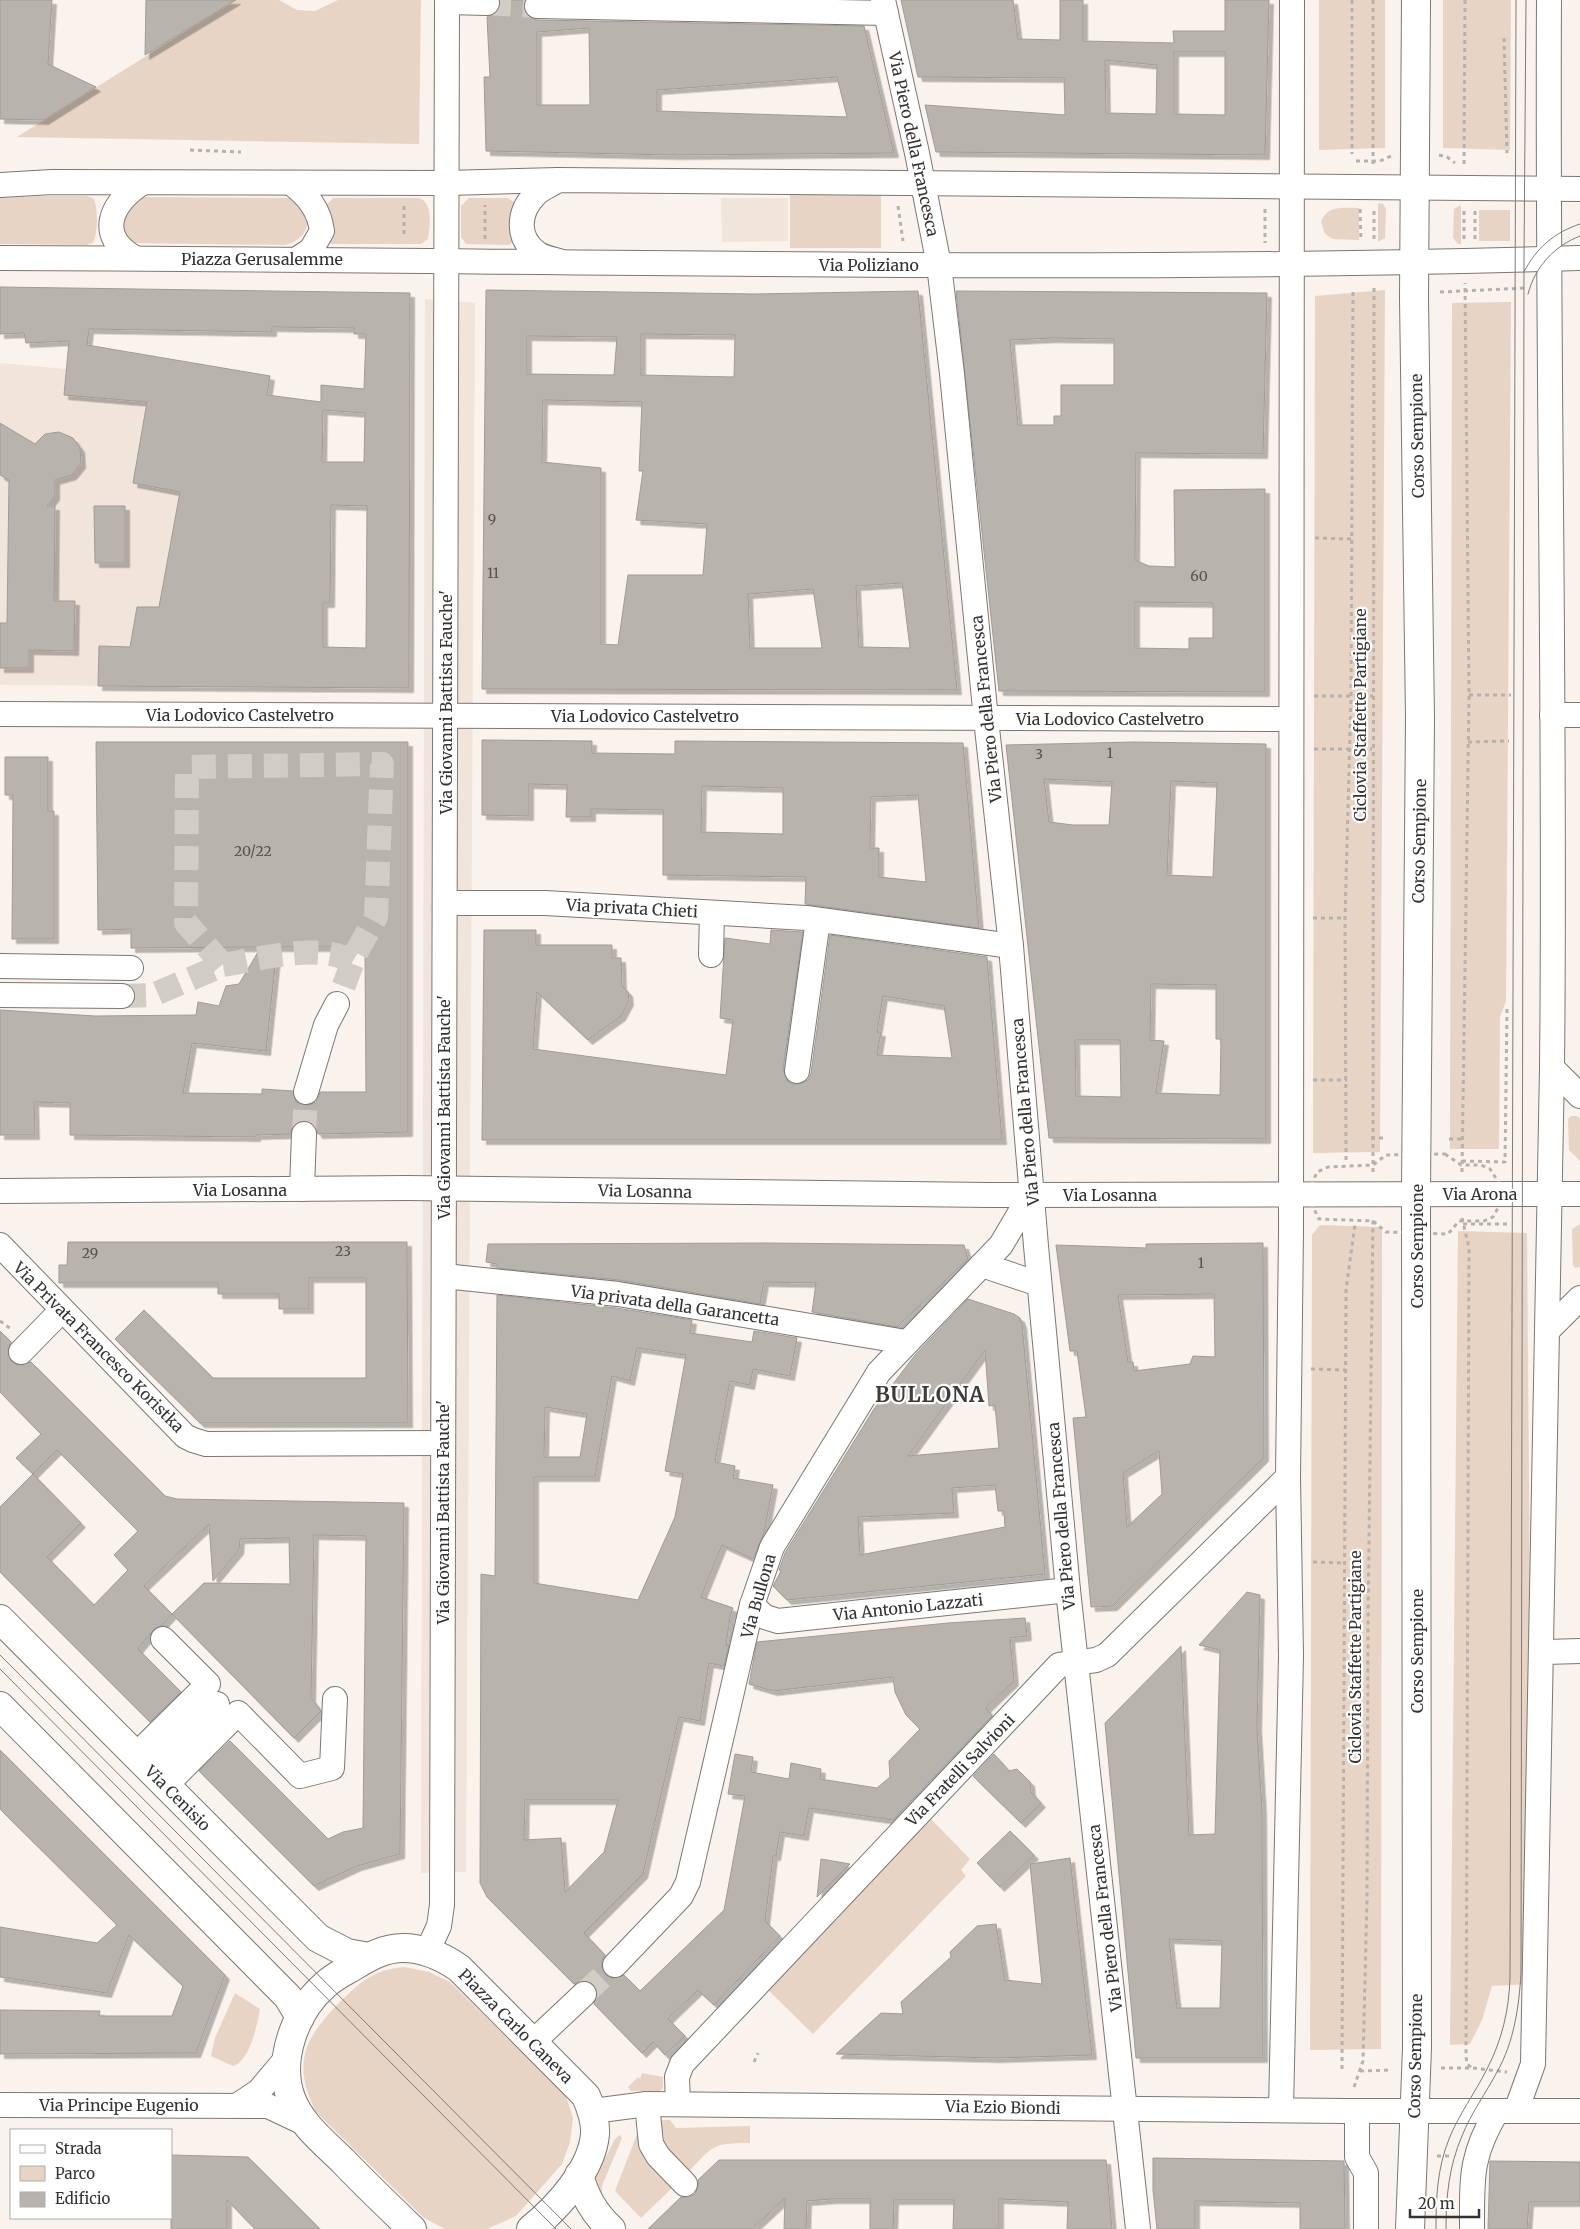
<svg xmlns="http://www.w3.org/2000/svg" width="1580" height="2229" font-family="Merriweather,serif">
<style>
.built{fill:#f1e4da}
.green{fill:#e7d4c4}
.building{fill:#b9b3ae;stroke:#a19b96;fill-rule:evenodd;filter:url(#shadow)}
.lines{fill:none;stroke-linecap:round;stroke-linejoin:round}
.minor-tunnel{stroke:#d2ccc7;stroke-width:24;stroke-dasharray:24 12;stroke-linecap:butt}
.minor-casing{stroke:#7d7772;stroke-width:26}
.major-casing{stroke:#7d7772;stroke-width:30}
.path{stroke:#b6b1ad;stroke-width:3;stroke-dasharray:4 4;stroke-linecap:butt}
.minor{stroke:#fff;stroke-width:24}
.major{stroke:#fff;stroke-width:28}
.tram{stroke:#7f7b78;stroke-width:1}
.labels{text-anchor:middle;dominant-baseline:central;stroke-width:4.5;stroke-linejoin:round;paint-order:stroke}
.number-label{font-size:14px;fill:#565250}
.street-label{font-size:16px;fill:#353230;stroke:#fff}
.district-label{font-size:21px;font-weight:bold;letter-spacing:1px;fill:#403b37;stroke:#fff}
</style>
<defs>
<filter id="shadow"><feDropShadow dx="4.5" dy="4.5" stdDeviation="0" flood-color="#0004"/></filter>
</defs>
<rect width="100%" height="100%" fill="#f9f2ed"/>
<g class="built">
<polygon points="721,198 788,198 788,241 722,242"/>
<polygon points="425,299 475,303 466,1872 421,1873"/>
<polygon points="0,363 163,378 299,687 0,685"/>
</g>
<g class="green">
<polygon points="224,0 279,0 297,10 315,11 338,0 421,0 419,144 17,137 218,11 224,7"/>
<polygon points="1319,0 1385,0 1385,148 1319,150"/>
<polygon points="1443,0 1511,0 1510,150 1443,148"/>
<rect x="790" y="195" width="91" height="53"/>
<path d="M40 196H87L94 199C98 208 98 234 93 243L86 245 0 244V198Z"/>
<path d="M138 197 291 198C316 209 312 240 284 245L132 243 125 241 115 217Z"/>
<path d="M333 198H419C433 202 430 226 428 239L421 244H331L329 242 326 206Z"/>
<polygon points="469,198 507,198 515,202 515,241 509,245 466,244 461,237 461,206"/>
<polygon points="1378,203 1383,204 1386,209 1385,238 1378,242"/>
<polygon points="1461,205 1461,244 1458,244 1453,238 1454,209"/>
<path d="M1359 208V240L1333 239 1325 234 1321 222C1327 205 1343 208 1359 208Z"/>
<rect x="1479" y="210" width="31" height="31"/>
<polygon points="1385,290 1380,1152 1313,1153 1315,296"/>
<polygon points="1511,302 1506,1001 1500,1017 1499,1149 1450,1149 1452,303"/>
<polygon points="1571,1116 1577,1116 1580,1119 1580,1161 1569,1150 1568,1119"/>
<polygon points="1580,1224 1580,1267 1575,1268 1573,1265 1572,1229"/>
<polygon points="1320,1225 1382,1227 1381,2049 1310,2050 1312,1235"/>
<polygon points="1458,1231 1527,1233 1533,1984 1492,1986 1482,2020 1470,2044 1450,2045"/>
<polygon points="928,1816 970,1859 961,1870 966,1876 813,2034 764,1986"/>
<path d="M404 1967 429 1972 450 1982 566 2096 573 2118 570 2142 562 2164 516 2216 487 2229H445L424 2218 316 2112C291 2062 305 2037 342 2000 363 1980 374 1970 404 1967Z"/>
<path d="M235 1993 260 2009C257 2025 250 2061 233 2066L211 2056 215 2038Z"/>
<polygon points="642,2073 663,2077 663,2088 660,2091 631,2091 628,2087 638,2077 640,2079"/>
<path d="M662 2120H670L676 2128 750 2126V2143C710 2143 714 2146 687 2173L662 2143 659 2123Z"/>
<polygon points="639,2129 674,2186 641,2218 615,2191"/>
<polygon points="620,2135 622,2138 602,2186 602,2196 593,2188 595,2178 615,2139"/>
</g>
<g class="building">
<polygon points="0,0 52,0 48,64 96,87 44,120 0,119"/>
<polygon points="146,0 236,0 145,55"/>
<path d="M500 0H525V13L537 20 864 26 894 153 675 155 486 151 484 77H490L487 17 498 11ZM589 28 590 105H537V32ZM837 77 847 117 657 111V90Z"/>
<path d="M901 0H1013L1018 39 1060 40V0H1083V41L1174 43 1173 31H1225V0H1269L1265 155 936 152 925 105 1065 115 1064 78 918 77ZM1174 52H1225V115L1174 114ZM1105 60 1157 65 1156 114 1106 113Z"/>
<path d="M0 287 410 293 409 688 98 686 99 646 130 647 137 607H159L180 492 133 483 147 402 64 395 69 341 26 343 24 333 0 334ZM272 327 354 328V334H366L364 389 321 385V402L267 395 270 376 87 345 89 329 272 332ZM323 410 365 413 364 462H322ZM331 505 367 506 366 648 323 647V603H330Z"/>
<path d="M486 290 755 294 918 291 957 690 482 689ZM641 334 735 335 734 377 641 375ZM527 336 617 337 614 375 527 374ZM543 400 642 402 639 471H643L636 520 707 524 703 575H628L618 645 601 644V468L542 462ZM902 583 910 648 859 647 856 586ZM813 589 822 648H750L748 594Z"/>
<path d="M956 291 1267 293 1263 454 1136 453 1135 560 1149 566 1175 567 1174 490 1265 489V692L999 691ZM1052 338 1114 339V385H1061V416H1054V425H1018L1010 340ZM1135 602 1213 603V638H1189V649L1135 648Z"/>
<polygon points="0,423 35,444 45,434 59,432 73,438 80,448 81,464 72,475 55,480 55,496 47,506 55,506 54,601 75,601 74,651 29,650 29,668 0,668 0,623 7,623 9,480 0,475"/>
<polygon points="94,506 125,506 125,563 95,563"/>
<path d="M482 740 592 741V753L675 754V741L963 743 979 928 805 904 806 877 663 875V810L591 809V817H566L567 785 529 784V816L482 815ZM702 786 783 788V834L701 832ZM918 795 926 882 879 877V848H870L871 797Z"/>
<path d="M96 742H408V1132L318 1134 312 1123 304 1120 293 1126 290 1134 256 1135V1137L70 1135V1103L34 1102 35 1135H0V1010L95 1016 196 1015 198 1002 219 1006 226 986 239 984 261 947 131 948V929L98 930ZM277 947H365L366 1092H320L316 1102 309 1105 296 1102 293 1091 262 1089V1094L183 1093 192 1043 266 1051Z"/>
<path d="M1134 742 1266 744V1139L1049 1138 1006 745ZM1044 779 1112 782 1109 825H1073L1049 822ZM1171 781 1217 783 1213 877 1167 875ZM1151 984 1216 985V1039H1221L1220 1095 1156 1093 1164 1041 1150 1040ZM1075 1040H1120L1121 1097 1076 1096Z"/>
<polygon points="5,757 48,757 48,811 54,811 54,939 12,939 13,795 5,795"/>
<path d="M484 930H536V945H612V958H621L622 986 628 992 629 1001 621 1016 588 1040 537 992 533 1049 726 1075 733 1020 720 1018 725 938 770 944 771 930 803 932 783 1069 788 1082 796 1085 808 1080 811 1073 830 935 987 957 1002 1140H482ZM883 996 944 1006 952 1058 877 1055 881 1032H877Z"/>
<polygon points="68,1242 407,1242 408,1423 200,1423 115,1339 144,1310 213,1378 366,1378 366,1278 309,1278 309,1309 279,1309 279,1294 218,1294 218,1283 59,1283 59,1265 67,1265"/>
<polygon points="769,1243 964,1245 968,1259 897,1327 812,1312 816,1283 764,1282 760,1304 619,1280 497,1268 497,1264 486,1262 488,1244"/>
<path d="M1263 1243 1264 1457 1113 1606 1091 1607 1073 1418 1086 1417 1077 1351H1070L1056 1245 1146 1248V1244ZM1214 1294 1215 1357 1193 1356 1190 1364 1134 1371 1133 1362H1128L1118 1295ZM1159 1451 1162 1494 1127 1527 1123 1473Z"/>
<path d="M497 1295 616 1308 692 1320 690 1333 752 1342 754 1331 797 1338 790 1376 753 1369 750 1385 730 1381 715 1462 735 1466 733 1478 773 1485 764 1533 753 1559 722 1545 701 1597 733 1608 730 1616 726 1646 729 1645 724 1666 709 1663 700 1721 679 1717 643 1874 584 1933 605 1955 602 1961V1968L606 1975 612 1978 624 1975 640 1991 724 1910 745 1796 728 1794 735 1754 753 1757 751 1772 789 1779 791 1763 821 1769 820 1779 877 1788 890 1777 889 1761 920 1729 906 1715 895 1692 893 1677 773 1691 749 1684 757 1642 948 1623 1025 1618 1027 1636 1010 1638 1014 1681 986 1708 992 1716 893 1820 809 1808 804 1836 780 1832 776 1856H773L765 1921 780 1936 714 2005 698 1990 668 2019 685 2036 665 2055 653 2042 642 2053 594 2004 597 1991 594 1984 581 1981 574 1984 487 1897 480 1883 481 1574 495 1576ZM637 1348 686 1355 665 1471 683 1474 675 1517 638 1600 534 1583V1477H595L612 1376 630 1381ZM545 1407 587 1414 580 1457H544ZM525 1800H618L604 1852 565 1892 561 1838 524 1840Z"/>
<path d="M968 1299 1014 1314 1020 1318 1022 1324 1045 1574 787 1600 773 1586 781 1571 779 1570 785 1553 874 1409 915 1355ZM985 1350 989 1406 995 1405 999 1448 908 1456ZM995 1485 998 1511H1004L1005 1527 860 1555 858 1517 954 1513 952 1488Z"/>
<path d="M0 1331 11 1342 8 1349 11 1361 18 1365 31 1362 165 1496 177 1499 404 1503 400 1854 357 1866 314 1886 199 1771 230 1741 328 1839 343 1832 363 1828 366 1536 314 1535 311 1698 321 1711 294 1738 172 1614 161 1626 154 1629 138 1649 181 1692 150 1722 0 1572V1507L33 1474 16 1458 41 1434 0 1392ZM57 1450 138 1531 114 1555 128 1570 94 1605 47 1557 81 1523 33 1474ZM209 1524 213 1581 239 1550 240 1539 289 1538 290 1584 204 1583 172 1614 144 1586Z"/>
<path d="M1247 1592 1260 1595 1257 1727 1262 1810 1263 2058H1136L1105 1723 1181 1646 1189 1835 1215 1834 1220 1650 1199 1645ZM1169 1939 1222 1941 1220 2008H1177Z"/>
<polygon points="0,1750 225,1975 196,2053 0,2054 0,2010 100,2011 99,2016 172,2016 183,1986 129,1935 107,1993 0,1977 0,1927 97,1943 117,1925 0,1809"/>
<polygon points="994,1754 1009,1771 1017,1769 1030,1782 1031,1792 1041,1803 1021,1823 973,1776"/>
<polygon points="1010,1831 1034,1855 1000,1887 977,1863"/>
<polygon points="1070,1858 1092,2055 996,2058 836,2054 881,2013 903,2014 901,2002 951,1957 950,1952 977,1926 996,1924 1005,1980 1042,1984 1030,1864"/>
<polygon points="821,1859 850,1864 817,1897"/>
<polygon points="171,2155 248,2157 320,2229 255,2229 227,2200 227,2229 171,2229"/>
<polygon points="1153,2158 1344,2161 1345,2229 1300,2229 1300,2203 1195,2201 1195,2229 1157,2229 1153,2190"/>
<polygon points="719,2160 1106,2160 1112,2229 1067,2229 1068,2202 999,2199 999,2229 953,2229 954,2200 894,2200 893,2229 870,2229 870,2199 832,2199 807,2201 806,2229 784,2229 785,2198 752,2229 648,2229 681,2197 689,2197 695,2194 698,2187 698,2180"/>
<polygon points="1490,2161 1580,2162 1580,2202 1529,2202 1527,2229 1488,2229"/>
</g>
<g class="lines">
<g class="minor-tunnel">
<polyline points="487,3 537,6"/>
<path d="M223 965C259 959 321 942 353 962"/>
<polyline points="122,996 153,995 223,965 186,923 187,767 382,764 376,917 356,953 337,1004"/>
<polyline points="304,1134 306,1092"/>
<polyline points="584,1994 615,1965"/>
</g>
<defs>
<g id="minor">
<polyline points="883,0 917,153 939,265 952,374 986,719 1011,946 1036,1246 1068,1590 1138,2229"/>
<polyline points="447,2 487,3"/>
<polyline points="537,6 886,13"/>
<path d="M558 180C551 185 540 189 535 195 518 212 516 238 537 253 542 257 552 259 559 261"/>
<path d="M291 183C308 196 319 209 322 231L311 250 297 259"/>
<polyline points="0,185 52,182 447,183 558,180 1580,189"/>
<path d="M0 258C527 259 1053 274 1580 258"/>
<path d="M135 258C96 236 110 204 142 183"/>
<polyline points="0,714 1291,719"/>
<polyline points="1552,715 1580,715"/>
<polyline points="445,903 545,903 806,918 1011,946"/>
<polyline points="711,955 712,913"/>
<polyline points="0,966 131,968"/>
<polyline points="0,995 122,996"/>
<polyline points="1552,1068 1580,1096"/>
<polyline points="797,1071 818,920"/>
<polyline points="306,1092 326,1025 337,1004"/>
<polyline points="302,1189 304,1134"/>
<polyline points="0,1191 407,1188 989,1195 1580,1194"/>
<polyline points="0,1245 185,1436 193,1440 206,1444 443,1443"/>
<polyline points="982,1265 1039,1284"/>
<polyline points="444,1276 618,1294 906,1342"/>
<polyline points="1550,1328 1580,1298"/>
<polyline points="21,1352 62,1310"/>
<polyline points="752,1605 765,1617 778,1621 1068,1590"/>
<polyline points="1545,1652 1580,1651"/>
<polyline points="136,1755 208,1684 163,1639"/>
<polyline points="151,1770 217,1704"/>
<polyline points="166,1785 238,1713 300,1776 332,1768 335,1699"/>
<polyline points="427,1952 439,1926 442,1905 447,0"/>
<polyline points="615,1965 681,1896 688,1882 752,1605 772,1547 879,1372 1001,1245 1031,1194"/>
<polyline points="533,2042 584,1994"/>
<polyline points="647,2104 651,2144 658,2156 685,2184"/>
<polyline points="678,2104 677,2077 682,2064 1059,1665 1096,1660 1107,1655 1288,1477"/>
<polyline points="0,2105 268,2106 304,2123"/>
<polyline points="238,2105 259,2091 285,2060"/>
<polyline points="1281,2110 1291,1656 1288,1477 1291,1232 1292,0"/>
<polyline points="593,2111 647,2104 1345,2111 1580,2111"/>
<polyline points="1357,2111 1357,2157 1366,2173 1366,2229"/>
<path d="M1516 2111 1533 2064C1542 1732 1548 1400 1552 1068 1556 712 1547 356 1549 0"/>
<path d="M1472 2229C1472 2178 1470 2156 1497 2111"/>
</g>
<g id="major">
<polyline points="0,1619 318,1938 347,1953 369,1957"/>
<polyline points="0,1706 288,1997 300,2017"/>
<path d="M579 2175C585 2197 594 2213 611 2229"/>
<path d="M412 2229C389 2207 366 2185 344 2162 325 2143 301 2125 291 2098 277 2060 295 2011 325 1985 333 1977 344 1972 354 1966 369 1957 384 1948 403 1948 424 1948 443 1957 459 1968L586 2096C591 2108 596 2121 595 2134 592 2170 558 2207 531 2229"/>
<polyline points="1410,2229 1417,2048 1416,1193 1420,718 1414,298 1416,0"/>
</g>
</defs>
<use href="#minor" class="minor-casing"/>
<use href="#major" class="major-casing"/>
<g class="path">
<polyline points="1352,0 1352,154"/>
<polyline points="1373,0 1373,164"/>
<polyline points="1504,38 1507,153"/>
<polyline points="190,150 241,152"/>
<polyline points="1439,155 1447,157 1455,163"/>
<polyline points="1356,161 1380,161 1391,156"/>
<polyline points="1464,164 1465,0"/>
<polyline points="404,206 404,237"/>
<polyline points="898,206 903,241"/>
<polyline points="1265,209 1265,243"/>
<polyline points="1360,209 1361,241"/>
<polyline points="485,239 485,205"/>
<polyline points="1374,239 1374,211"/>
<polyline points="1464,239 1464,211"/>
<polyline points="1475,239 1475,210"/>
<polyline points="1440,292 1526,288"/>
<polyline points="1315,538 1352,539"/>
<polyline points="1469,695 1511,695"/>
<polyline points="1314,696 1373,696"/>
<polyline points="1468,742 1509,741"/>
<polyline points="1314,749 1372,749"/>
<polyline points="1313,918 1345,918"/>
<polyline points="1313,1080 1347,1080"/>
<polyline points="1371,1138 1386,1138"/>
<polyline points="1449,1139 1462,1139"/>
<polygon points="1445,1154 1461,1165 1481,1165 1490,1169 1506,1194 1493,1217 1484,1221 1459,1221 1448,1234 1386,1232 1373,1221 1319,1219 1307,1195 1317,1172 1328,1167 1373,1165 1386,1155"/>
<polyline points="1346,1160 1345,918 1351,696 1353,291"/>
<polyline points="1462,1161 1505,1162 1507,1008"/>
<polyline points="1373,1172 1374,286"/>
<polyline points="1462,1172 1469,695 1465,283"/>
<polyline points="1462,1218 1469,1248 1466,2057 1467,2064 1472,2068"/>
<polyline points="1463,1224 1508,1224"/>
<polyline points="0,1321 11,1329"/>
<polyline points="1311,1369 1346,1370"/>
<polyline points="1313,1562 1345,1563"/>
<polyline points="754,2062 758,2053"/>
<polyline points="1441,2068 1472,2068 1507,2072"/>
<polyline points="1342,2069 1346,1290 1355,1224"/>
<polyline points="1360,2071 1392,2070"/>
<polyline points="1354,2087 1363,2061 1367,1899 1368,1620 1373,1218"/>
<polyline points="1437,2156 1453,2156"/>
</g>
<use href="#minor" class="minor"/>
<use href="#major" class="major"/>
<g class="tram">
<path d="M1524 272C1536 248 1555 232 1580 224"/>
<path d="M1528 294C1535 267 1554 246 1580 236"/>
<polyline points="0,1655 571,2229"/>
<polyline points="0,1669 556,2229"/>
<path d="M1436 2229C1436 2198 1437 2169 1449 2139 1459 2114 1475 2093 1487 2069 1502 2040 1509 2010 1510 1978L1516 0"/>
<path d="M1446 2229C1446 2196 1449 2166 1462 2136 1471 2113 1486 2093 1497 2072 1514 2042 1519 2007 1521 1973L1524 260 1526 0"/>
</g>
</g>
<g class="labels">
<g class="number-label">
<text x="492" y="519">9</text>
<text x="493" y="573">11</text>
<text x="1199" y="576">60</text>
<text x="1110" y="753">1</text>
<text x="1039" y="754">3</text>
<text x="253" y="851">20/22</text>
<text x="343" y="1251">23</text>
<text x="90" y="1253">29</text>
<text x="1201" y="1263">1</text>
</g>
<g class="street-label">
<text transform="translate(914 144) rotate(78)">Via Piero della Francesca</text>
<text x="262" y="259">Piazza Gerusalemme</text>
<text x="869" y="265">Via Poliziano</text>
<text transform="translate(1417 436) rotate(-91)">Corso Sempione</text>
<text transform="translate(446 702) rotate(-90)">Via Giovanni Battista Fauche'</text>
<text transform="translate(986 709) rotate(-96)">Via Piero della Francesca</text>
<text x="240" y="715">Via Lodovico Castelvetro</text>
<text transform="translate(1360 715) rotate(-90)">Ciclovia Staffette Partigiane</text>
<text x="645" y="716">Via Lodovico Castelvetro</text>
<text x="1110" y="719">Via Lodovico Castelvetro</text>
<text transform="translate(1419 841) rotate(-89)">Corso Sempione</text>
<text transform="translate(632 908) rotate(3)">Via privata Chieti</text>
<text transform="translate(444 1107) rotate(-90)">Via Giovanni Battista Fauche'</text>
<text transform="translate(1025 1112) rotate(-95)">Via Piero della Francesca</text>
<text x="240" y="1190">Via Losanna</text>
<text transform="translate(645 1191) rotate(1)">Via Losanna</text>
<text x="1480" y="1194">Via Arona</text>
<text x="1110" y="1195">Via Losanna</text>
<text transform="translate(1417 1246) rotate(-90)">Corso Sempione</text>
<text transform="translate(675 1305) rotate(8)">Via privata della Garancetta</text>
<text transform="translate(99 1347) rotate(45)">Via Privata Francesco Koristka</text>
<text transform="translate(443 1512) rotate(-90)">Via Giovanni Battista Fauche'</text>
<text transform="translate(1061 1516) rotate(-95)">Via Piero della Francesca</text>
<text transform="translate(758 1596) rotate(-74)">Via Bullona</text>
<text transform="translate(908 1607) rotate(-6)">Via Antonio Lazzati</text>
<text transform="translate(1417 1651) rotate(-90)">Corso Sempione</text>
<text transform="translate(1355 1657) rotate(-90)">Ciclovia Staffette Partigiane</text>
<text transform="translate(960 1770) rotate(-46)">Via Fratelli Salvioni</text>
<text transform="translate(178 1798) rotate(45)">Via Cenisio</text>
<text transform="translate(1105 1918) rotate(-97)">Via Piero della Francesca</text>
<text transform="translate(516 2026) rotate(45)">Piazza Carlo Caneva</text>
<text transform="translate(1415 2056) rotate(-89)">Corso Sempione</text>
<text x="119" y="2105">Via Principe Eugenio</text>
<text transform="translate(1003 2107) rotate(1)">Via Ezio Biondi</text>
</g>
<g class="district-label">
<text x="930" y="1394">BULLONA</text>
</g>
</g>
<rect x="10" y="2129" width="162" height="90" fill="#ffffff" stroke="#aeadac"/>
<rect x="20" y="2145" width="25" height="8" fill="#ffffff" stroke="#aeadac"/>
<text x="55" y="2154" font-size="15" fill="#353230">Strada</text>
<rect x="20" y="2166" width="25" height="15" fill="#e7d4c4" stroke="#aeadac"/>
<text x="55" y="2179" font-size="15" fill="#353230">Parco</text>
<rect x="20" y="2192" width="25" height="15" fill="#b9b3ae" stroke="#aeadac"/>
<text x="55" y="2204" font-size="15" fill="#353230">Edificio</text>
<path d="M1410 2209v8h69v-8" fill="none" stroke="#353230" stroke-width="2.5"/>
<text x="1418" y="2209" font-size="15" fill="#353230" stroke="#ffffff" stroke-width="4" paint-order="stroke">20 m</text>
</svg>
